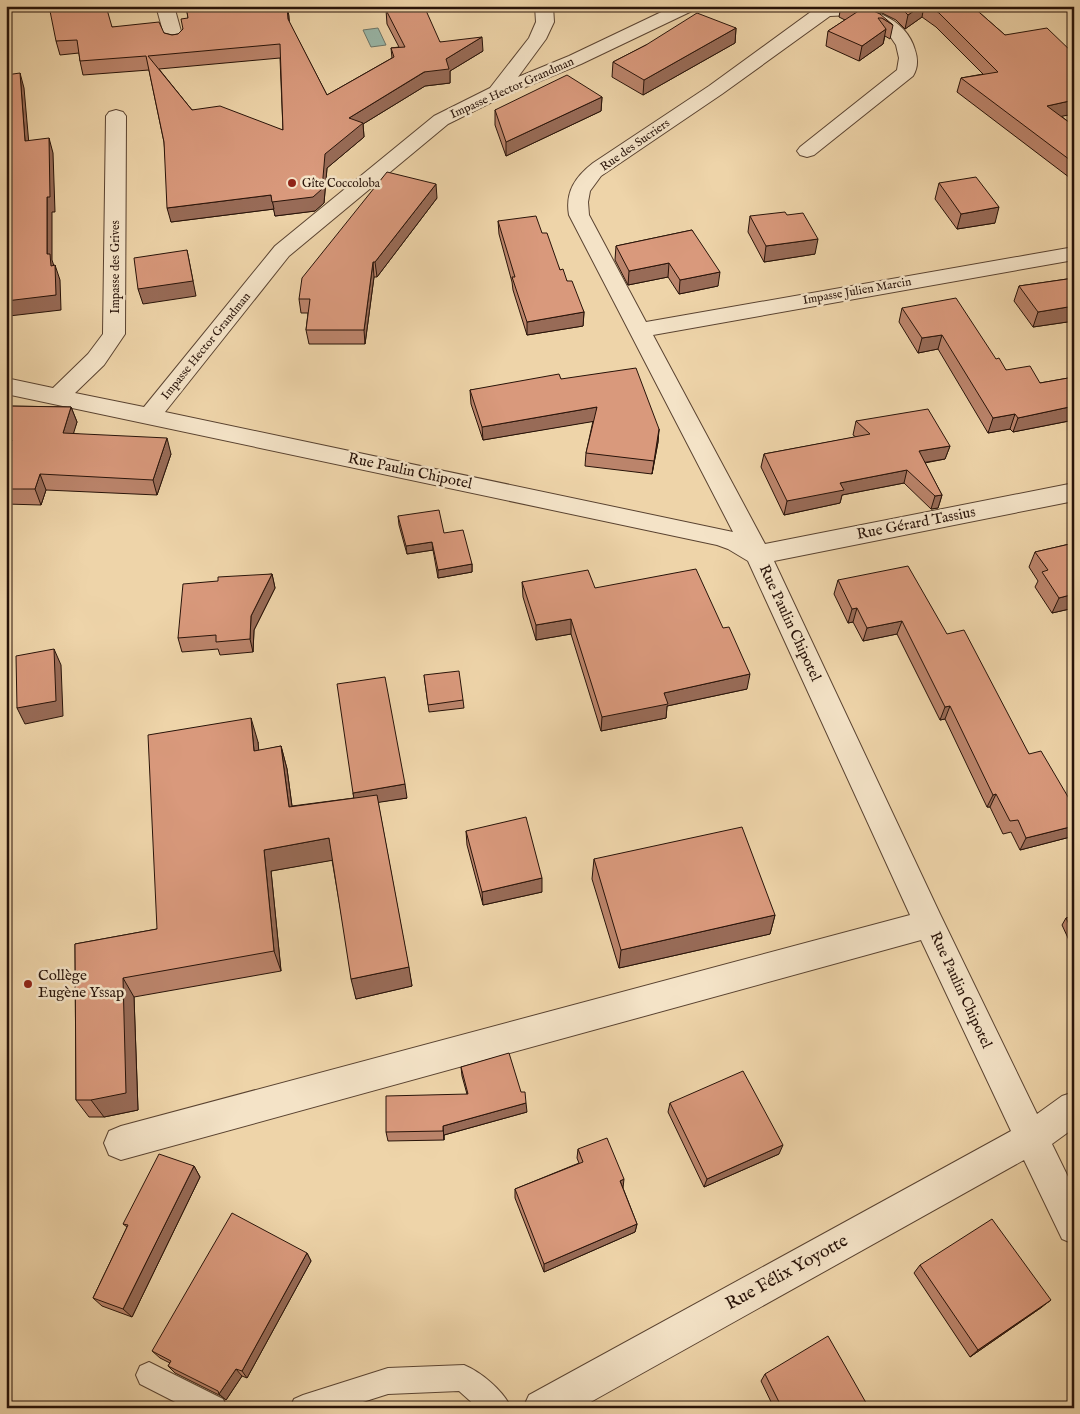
<svg xmlns="http://www.w3.org/2000/svg" width="1080" height="1414" font-family="'IM FELL English',serif">
<style>
.water{fill:#99b8aa;stroke:#6c766a}
.lines{fill:none;stroke-linecap:round;stroke-linejoin:round}
.lane-casing{stroke:#5a4331;stroke-width:2}
.street-casing{stroke:#5a4331;stroke-width:2}
.lane{fill:#f4e3c7;fill-rule:evenodd}
.street{fill:#f4e3c7;fill-rule:evenodd}
.wall{fill:#bb846b;stroke:#281309;fill-rule:evenodd}
.shaded-wall{fill:#986b57;stroke:#281309}
.building{fill:#d9997c;stroke:#281309;fill-rule:evenodd}
.poi-dot{fill:#8f2418;stroke:#f4e3c7;stroke-width:2}
.labels{text-anchor:middle;dominant-baseline:central;stroke-width:5;stroke-linejoin:round;paint-order:stroke}
.far-street-label{font-size:12px;fill:#281309;stroke:#f4e3c7}
.far-poi-label{font-size:12px;fill:#281309;stroke:#f4e3c7;text-anchor:start}
.street-label{font-size:15px;fill:#281309;stroke:#f4e3c7}
.poi-label{font-size:15px;fill:#281309;stroke:#f4e3c7;text-anchor:start}
.near-street-label{font-size:18px;fill:#281309;stroke:#f4e3c7}
</style>
<rect width="100%" height="100%" fill="#eed4a9"/>
<filter id="stains"><feTurbulence type="fractalNoise" baseFrequency=".004" numOctaves="4"/><feColorMatrix values="0 0 0 0 .2 0 0 0 0 .09 0 0 0 0 .02 0 0 0 .5 -.17"/></filter>
<radialGradient id="worn" r=".72"><stop offset=".6" stop-color="#630" stop-opacity="0"/><stop offset="1" stop-color="#630" stop-opacity=".3"/></radialGradient>
<polygon class="water" points="378,28 386,45 371,47 363,30"/>
<g class="lines">
<defs>
<g id="lane">
<polygon points="149,1362 223,1399 227,1408 187,1408 140,1384 136,1375 140,1366"/>
<path d="M464 1365C481 1372 504 1391 511 1408H478L459 1391 388 1394 344 1408H290L294 1399 303 1395 388 1368Z"/>
</g>
<g id="street">
<polygon points="156,6 174,6 184,42 181,46 175,47 169,46 166,42"/>
<path d="M535 6H553L554 22 546 39 518 77 569 56 674 6H697L694 10 581 64 504 96 448 124 289 256 165 412 733 532 569 215C565 192 575 177 593 163L709 86 812 11C820 6 828 6 838 6 868 6 906 17 915 50 918 59 918 68 913 76L814 155 807 157 800 155 797 151 800 147 897 70 899 58 896 45 890 36 878 27 852 15 830 16 722 94 601 176 590 191 588 202 589 215 646 322 1074 247V260L653 335 765 544 1074 483V501L774 561 940 914 1037 1114 1062 1096 1074 1092V1128L1052 1144 1074 1189V1244L1062 1239 1024 1160 580 1408H523L529 1395 1011 1131 921 940 121 1160 109 1155 104 1143 109 1131 121 1126 910 915 748 561 728 549 717 545 6 394V378L53 388 88 354 103 334 106 116 109 112 116 110 123 112 126 116 125 334 104 365 75 393 144 407 275 246 434 116 490 88 529 38 536 22Z"/>
</g>
</defs>
<use href="#lane" class="lane-casing"/>
<use href="#street" class="street-casing"/>
<use href="#lane" class="lane"/>
<use href="#street" class="street"/>
</g>
<g class="wall">
<path d="M186 6H287L289 22 327 95 392 58 391 48 399 47 387 24 386 10 440 42 483 51 450 71V83L425 86 363 124 364 137 327 168 324 203 315 211 275 216 274 209 171 222 164 142 149 70 83 75 80 61 79 53 60 55 56 41 112 27 164 33 172 35 178 34 183 29 188 18ZM280 58 283 130 192 110 159 69Z"/>
<polygon points="841,6 972,6 1005,35 1074,54 1074,114 1061,116 1074,126 1074,181 957,92 961,78 983,74 936,27 922,17 905,29 896,20 874,9 868,9 893,25 890,39 885,36 883,44 859,61 826,46 828,31 845,20 839,17"/>
<polygon points="736,28 735,43 643,95 612,77 613,62 646,45"/>
<polygon points="602,97 601,111 506,156 495,125 495,110"/>
<polygon points="939,183 995,223 957,229 935,199"/>
<polygon points="437,198 377,277 374,277 365,344 309,344 306,330 308,313 301,313 299,299"/>
<polygon points="750,216 815,254 764,262 748,232"/>
<polygon points="498,221 542,233 560,270 567,281 584,312 583,326 527,335 513,290 512,282 499,234"/>
<polygon points="692,230 718,286 679,294 668,277 628,285 615,260 616,246"/>
<polygon points="1074,278 1074,321 1033,327 1014,301 1019,286"/>
<polygon points="902,308 996,359 1006,370 1040,383 1074,377 1074,420 1013,432 1010,429 988,433 938,349 918,353 899,322"/>
<polygon points="561,379 659,429 658,442 652,474 585,466 586,453 593,421 483,440 471,404 470,390"/>
<polygon points="6,406 71,407 77,422 73,433 171,454 157,495 46,490 41,505 6,504 7,456 6,456"/>
<polygon points="856,421 950,446 945,459 925,463 942,495 938,508 931,509 904,483 842,495 840,503 784,515 761,467 764,454 856,437 853,435"/>
<polygon points="398,516 444,533 472,564 472,572 438,578 433,550 407,554 399,525"/>
<polygon points="1074,543 1074,608 1052,613 1035,587 1038,581 1029,567 1035,552"/>
<polygon points="272,574 275,588 254,630 253,652 220,655 218,649 182,652 178,638 218,581"/>
<polygon points="838,580 947,634 1029,754 1074,807 1074,836 1020,850 1011,832 1003,834 990,807 987,807 945,719 940,720 897,634 863,641 853,622 848,623 834,594"/>
<polygon points="522,582 595,588 747,689 667,706 666,718 601,731 571,634 536,640 523,597"/>
<polygon points="424,675 463,700 464,708 429,712"/>
<polygon points="258,742 258,751 281,746 287,769 292,806 354,798 353,793 407,798 378,802 412,986 356,999 332,860 271,871 281,971 134,997 138,1110 104,1117 89,1117 76,1100 75,944 157,929"/>
<polygon points="466,831 542,892 483,905 467,845"/>
<polygon points="594,859 775,915 770,934 619,968 592,879"/>
<polygon points="1074,916 1074,951 1062,925 1066,918"/>
<polygon points="461,1067 527,1112 444,1135 444,1140 388,1141 386,1132 467,1094 462,1076"/>
<polygon points="670,1103 779,1154 704,1187 668,1112"/>
<polygon points="578,1149 623,1188 637,1224 635,1232 544,1272 515,1198 515,1189 579,1163 577,1158"/>
<polygon points="194,1166 200,1177 132,1317 102,1306 93,1298 127,1227 123,1224"/>
<polygon points="307,1253 311,1261 247,1378 242,1376 226,1400 221,1396 175,1373 168,1366 170,1363 160,1358 152,1351"/>
<polygon points="920,1265 1042,1307 970,1357 914,1273"/>
<polygon points="765,1374 869,1408 774,1408 761,1381"/>
</g>
<g class="shaded-wall">
<polygon points="287,6 289,16 290,33 288,19"/>
<polygon points="921,6 924,6 922,17 905,29 908,15"/>
<polygon points="736,28 735,43 643,95 644,80"/>
<polygon points="886,29 883,44 859,61 862,46"/>
<polygon points="482,37 483,51 450,71 450,83 425,86 363,124 364,137 327,168 324,203 315,211 275,216 272,202 325,154 349,118"/>
<polygon points="20,73 24,88 30,156 25,141"/>
<polygon points="602,97 601,111 506,156 506,142"/>
<polygon points="1074,100 1074,114 1042,120 1047,106"/>
<polygon points="49,138 53,153 55,212 52,212 52,260 55,269 55,265 60,280 61,310 9,316 6,309 6,301 47,254 47,197"/>
<polygon points="436,184 437,198 377,277 375,262"/>
<polygon points="271,195 274,209 171,222 167,208"/>
<polygon points="999,207 995,223 957,229 961,214"/>
<polygon points="818,239 815,254 764,262 766,246"/>
<polygon points="187,250 196,296 143,304 138,289"/>
<polygon points="373,262 374,277 365,344 364,330"/>
<polygon points="669,263 668,277 628,285 629,271"/>
<polygon points="720,272 718,286 679,294 680,280"/>
<polygon points="1074,306 1074,321 1033,327 1038,312"/>
<polygon points="584,312 583,326 527,335 527,322"/>
<polygon points="942,335 938,349 918,353 922,338"/>
<polygon points="1074,406 1074,420 1013,432 1018,418"/>
<polygon points="71,407 77,422 69,448 63,433"/>
<polygon points="597,407 596,421 483,440 482,427"/>
<polygon points="1015,414 1010,429 988,433 993,418"/>
<polygon points="659,429 658,442 652,474 654,461"/>
<polygon points="167,438 171,454 157,495 153,480"/>
<polygon points="950,446 945,459 915,464 919,451"/>
<polygon points="907,470 904,483 842,495 840,503 784,515 787,501 840,483"/>
<polygon points="40,474 46,490 41,505 35,489"/>
<polygon points="942,495 938,508 931,509 935,496"/>
<polygon points="432,542 433,550 407,554 406,546"/>
<polygon points="472,564 472,572 438,578 438,570"/>
<polygon points="272,574 275,588 254,630 253,652 250,639 251,616"/>
<polygon points="1074,594 1074,608 1052,613 1059,598"/>
<polygon points="857,608 853,622 848,623 852,609"/>
<polygon points="571,619 571,634 536,640 536,625"/>
<polygon points="902,621 897,634 863,641 867,628"/>
<polygon points="54,649 61,665 63,716 25,724 17,708"/>
<polygon points="750,674 747,689 667,706 666,718 601,731 602,717 664,693"/>
<polygon points="950,706 945,719 940,720 945,707"/>
<polygon points="251,718 258,742 261,774 254,751"/>
<polygon points="281,746 287,769 295,829 289,807"/>
<polygon points="405,784 407,798 355,806 353,793"/>
<polygon points="996,794 990,807 987,807 993,795"/>
<polygon points="1074,826 1074,836 1020,850 1026,838"/>
<polygon points="329,838 334,860 271,871 281,971 274,951 264,850"/>
<polygon points="542,878 542,892 483,905 482,892"/>
<polygon points="775,915 770,934 619,968 621,950"/>
<polygon points="409,967 412,986 356,999 351,979"/>
<polygon points="123,978 134,997 138,1110 104,1117 91,1100"/>
<polygon points="526,1103 527,1112 444,1135 444,1140 443,1126"/>
<polygon points="783,1145 779,1154 704,1187 707,1179"/>
<polygon points="194,1166 200,1177 132,1317 123,1309"/>
<polygon points="624,1179 623,1188 620,1181"/>
<polygon points="637,1224 635,1232 544,1272 544,1264"/>
<polygon points="307,1253 311,1261 247,1378 242,1371"/>
<polygon points="1051,1300 1042,1307 970,1357 978,1350"/>
<polygon points="236,1369 242,1376 226,1400 219,1394"/>
</g>
<g class="building">
<path d="M49 6H106L112 27 159 22 164 33 172 35 178 34 183 29 181 19 188 18 186 6H287L288 19 327 95 394 57 391 48 405 47 386 10 412 6H424L440 42 482 37 446 59 449 69 424 72 349 118 363 123 325 154 322 189 313 197 272 202 271 195 167 208 164 142 146 56 80 61 77 40 56 41ZM280 44 283 130 220 106 192 110 148 56Z"/>
<polygon points="850,6 863,6 880,14 893,25 882,18 878,18 886,29 862,46 828,31 860,10"/>
<polygon points="899,6 921,6 908,15"/>
<polygon points="929,6 972,6 1005,35 1047,28 1074,54 1074,100 1047,106 1074,126 1074,163 961,78 998,72 939,13"/>
<polygon points="697,13 736,28 644,80 613,62 646,45"/>
<polygon points="20,73 25,141 49,138 50,197 47,197 47,254 50,254 51,266 55,265 56,295 6,301 6,261 10,261 6,246 6,75"/>
<polygon points="567,75 602,97 506,142 495,110"/>
<polygon points="387,172 436,184 375,262 373,262 364,330 306,330 310,299 299,299 302,278"/>
<polygon points="976,177 999,207 961,214 939,183"/>
<polygon points="785,212 787,215 803,213 818,239 766,246 750,216"/>
<polygon points="536,216 542,233 547,233 560,270 563,269 567,281 572,281 584,312 527,322 512,277 515,277 498,221"/>
<polygon points="692,230 720,272 680,280 669,263 629,271 616,246"/>
<polygon points="187,250 193,281 138,289 134,258"/>
<polygon points="1074,278 1074,306 1038,312 1019,286"/>
<polygon points="956,298 996,359 999,358 1006,370 1030,366 1040,383 1074,377 1074,406 1018,418 1015,414 993,418 942,335 922,338 902,308"/>
<polygon points="636,368 659,429 654,461 586,453 597,407 482,427 470,390 559,374 561,379"/>
<polygon points="6,406 71,407 63,433 167,438 153,480 40,474 35,489 6,489 6,458 12,440 6,440"/>
<polygon points="928,409 950,446 919,451 942,495 935,496 907,470 840,483 844,490 787,501 764,454 870,434 856,421"/>
<polygon points="439,510 444,533 463,530 472,564 438,570 432,542 406,546 398,516"/>
<polygon points="1074,543 1074,594 1059,598 1042,572 1048,570 1035,552"/>
<polygon points="908,566 947,634 964,630 1029,754 1041,751 1074,807 1074,826 1026,838 1018,820 1010,821 996,794 993,795 950,706 945,707 902,621 867,628 857,608 852,609 838,580"/>
<polygon points="696,569 723,628 729,627 750,674 664,693 668,704 602,717 571,619 536,625 522,582 588,570 595,588"/>
<polygon points="272,574 251,616 250,639 216,642 216,635 178,638 183,584 218,581 218,577"/>
<polygon points="54,649 56,701 17,708 16,656"/>
<polygon points="459,671 463,700 428,705 424,675"/>
<polygon points="385,677 405,784 353,793 337,684"/>
<polygon points="251,718 254,751 281,746 289,807 377,795 409,967 351,979 329,838 264,850 274,951 123,978 126,1093 91,1100 76,1100 75,944 157,929 148,735"/>
<polygon points="526,817 542,878 482,892 466,831"/>
<polygon points="742,827 775,915 621,950 594,859"/>
<polygon points="1074,916 1074,935 1066,918"/>
<polygon points="509,1053 521,1092 525,1092 526,1103 443,1126 443,1131 386,1132 386,1096 468,1094 461,1067"/>
<polygon points="743,1071 783,1145 707,1179 670,1103"/>
<polygon points="607,1138 624,1179 620,1181 637,1224 544,1264 515,1189 583,1162 578,1149"/>
<polygon points="159,1154 194,1166 123,1309 93,1298 128,1225 123,1224"/>
<polygon points="232,1213 307,1253 242,1371 236,1369 219,1394 218,1391 168,1366 171,1361 152,1351"/>
<polygon points="992,1219 1051,1300 978,1350 920,1265"/>
<polygon points="828,1336 869,1408 782,1408 765,1374"/>
<polygon points="16,1405 17,1408 10,1408"/>
</g>
<g class="poi-dot">
<circle cx="292" cy="183" r="5"/>
<circle cx="28" cy="984" r="5"/>
</g>
<g class="labels">
<g class="far-street-label">
<text transform="translate(512 88) rotate(-24)">Impasse Hector Grandman</text>
<text transform="translate(635 145) rotate(-35)">Rue des Sucriers</text>
<text transform="translate(115 267) rotate(-90)">Impasse des Grives</text>
<text transform="translate(857 291) rotate(-10)">Impasse Julien Marcin</text>
<text transform="translate(206 346) rotate(-51)">Impasse Hector Grandman</text>
</g>
<g class="far-poi-label">
<text x="302" y="183">Gîte Coccoloba</text>
</g>
<g class="street-label">
<text transform="translate(410 471) rotate(12)">Rue Paulin Chipotel</text>
<text transform="translate(916 523) rotate(-11)">Rue Gérard Tassius</text>
<text transform="translate(790 623) rotate(65)">Rue Paulin Chipotel</text>
<text transform="translate(961 990) rotate(65)">Rue Paulin Chipotel</text>
</g>
<g class="poi-label">
<text x="38" y="975">Collège<tspan x="38" dy="17">Eugène Yssap</tspan></text>
</g>
<g class="near-street-label">
<text transform="translate(787 1273) rotate(-29)">Rue Félix Yoyotte</text>
</g>
</g>
<rect width="1080" height="1414" fill="none" stroke="#eed4a9" stroke-width="25"/>
<rect x="8" y="8" width="1065" height="1399" fill="none" stroke="#281309" stroke-width="2.5"/>
<rect x="12" y="12" width="1055" height="1389" fill="none" stroke="#281309"/>
<rect width="100%" height="100%" filter="url(#stains)"/>
<rect width="100%" height="100%" fill="url(#worn)"/>
</svg>
